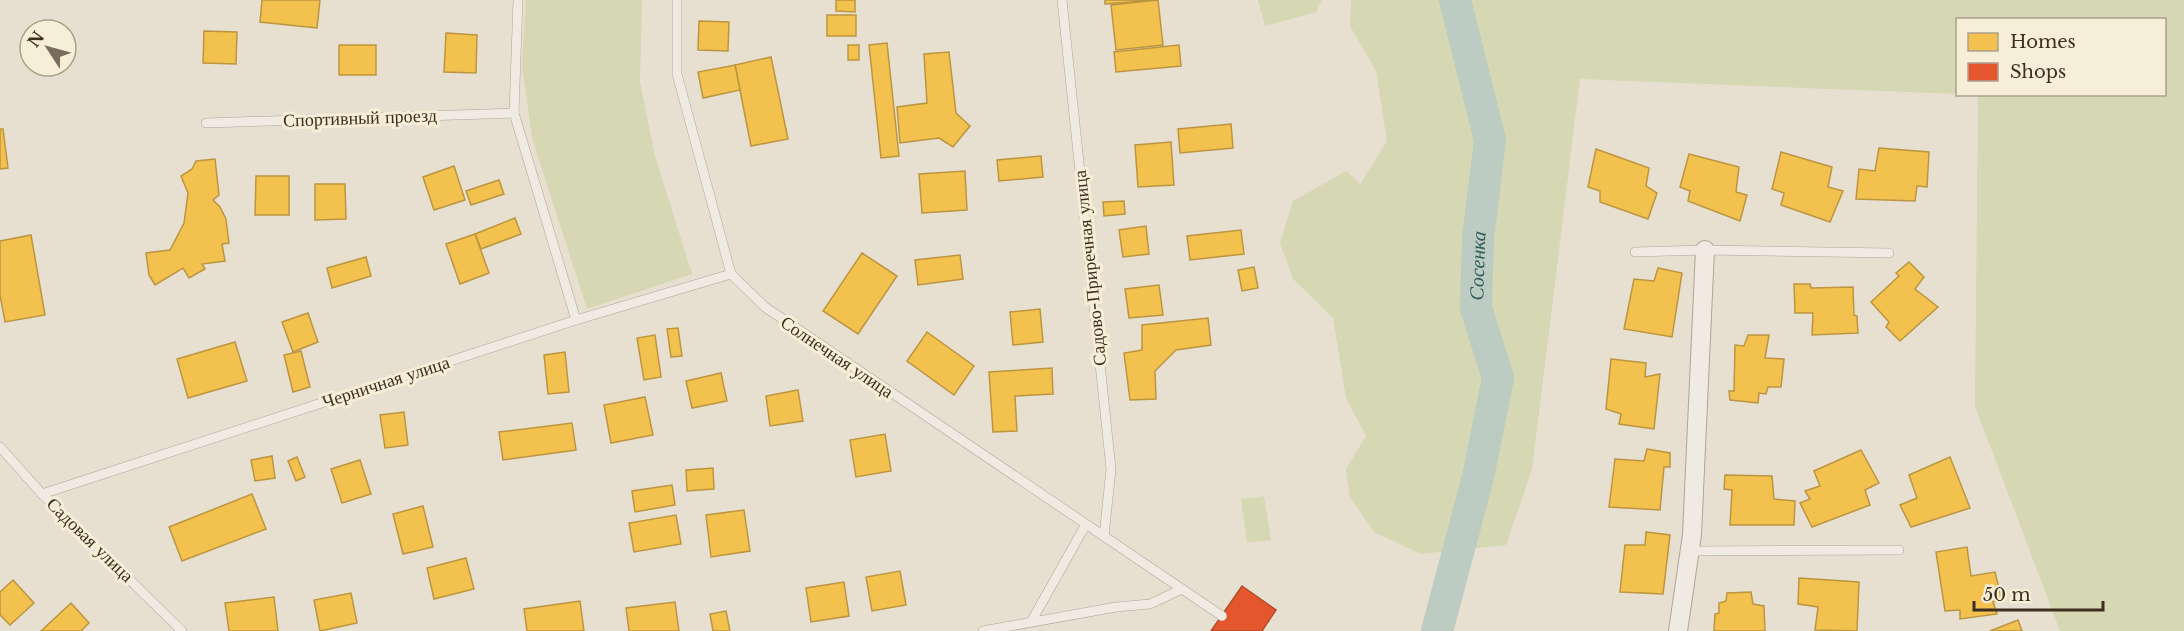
<svg xmlns="http://www.w3.org/2000/svg" width="2184" height="631" font-family="'Libre Baskerville',serif">
<style>
.green{fill:#d6d7b3}
.homes{fill:#f2c14e;stroke:#bc9540;stroke-width:1.5}
.shops{fill:#e4572e;stroke:#b24b2a;stroke-width:1.5}
.lines{fill:none;stroke-linecap:round;stroke-linejoin:round}
.river{stroke:#bcccc2;stroke-width:32}
.service-casing{stroke:#ada599;stroke-width:10}
.minor-casing{stroke:#ada599;stroke-width:20}
.service{stroke:#efebe3;stroke-width:9}
.minor{stroke:#efebe3;stroke-width:18}
.labels{text-anchor:middle;dominant-baseline:central;stroke-width:6;stroke-linejoin:round;paint-order:stroke}
.street-label{font-size:18px;fill:#3d2e20;stroke:#f7eed8}
.water-label{font-size:20px;font-style:italic;fill:#2f5d5a;stroke:#f7eed8}
</style>
<rect width="100%" height="100%" fill="#e7e0d1"/>
<g class="green">
<polygon points="526,0 642,0 640,82 655,156 692,274 587,309 532,138 522,65"/>
<polygon points="1258,0 1322,0 1316,12 1265,26"/>
<polygon points="1351,0 2184,0 2184,631 2060,631 1975,406 1978,95 2164,94 2164,20 1958,20 1957,94 1580,79 1532,470 1506,545 1421,554 1374,532 1350,497 1346,469 1366,436 1346,398 1333,318 1293,279 1280,243 1293,201 1346,171 1360,184 1387,141 1376,71 1350,26"/>
<polygon points="1264,496 1271,540 1247,543 1241,499"/>
</g>
<g class="homes">
<polygon points="262,0 320,0 317,28 260,22"/>
<polygon points="836,0 855,0 855,12 836,11"/>
<polygon points="1105,0 1158,0 1105,4"/>
<polygon points="1158,0 1163,45 1116,50 1111,5"/>
<rect x="827" y="15" width="29" height="21"/>
<polygon points="699,21 729,22 728,51 698,50"/>
<polygon points="204,31 237,32 236,64 203,63"/>
<polygon points="446,33 477,35 476,73 444,72"/>
<polygon points="887,43 899,156 881,158 869,45"/>
<rect x="339" y="45" width="37" height="30"/>
<rect x="848" y="45" width="11" height="15"/>
<polygon points="1179,45 1181,66 1116,72 1114,52"/>
<polygon points="949,52 956,113 970,126 953,147 939,138 900,143 897,107 927,103 924,54"/>
<polygon points="771,57 788,139 751,146 735,65"/>
<polygon points="735,65 740,90 703,98 698,72"/>
<polygon points="1231,124 1233,148 1180,153 1178,129"/>
<polygon points="0,129 3,129 8,168 0,169"/>
<polygon points="1171,142 1174,185 1138,187 1135,145"/>
<polygon points="1879,148 1929,152 1927,187 1917,186 1915,201 1856,199 1859,169 1875,171"/>
<polygon points="1596,149 1649,168 1646,186 1657,193 1648,219 1600,202 1600,191 1588,187"/>
<polygon points="1781,152 1832,167 1828,187 1843,191 1830,222 1781,205 1784,193 1772,189"/>
<polygon points="1689,154 1739,167 1736,192 1747,195 1740,221 1688,201 1690,191 1680,187"/>
<polygon points="1041,156 1043,177 999,181 997,160"/>
<polygon points="215,159 219,195 213,200 220,207 226,219 229,243 222,244 225,261 202,264 205,269 189,278 183,268 155,285 149,275 146,253 170,250 184,223 188,193 181,176 192,169 196,161"/>
<polygon points="454,166 465,200 434,210 423,177"/>
<polygon points="965,171 967,210 922,213 919,174"/>
<polygon points="256,176 289,176 289,215 255,215"/>
<polygon points="499,180 504,194 471,205 466,191"/>
<polygon points="315,184 345,184 346,219 315,220"/>
<polygon points="1124,201 1125,214 1104,216 1103,202"/>
<polygon points="515,218 521,234 481,249 475,234"/>
<polygon points="1146,226 1149,254 1123,257 1119,230"/>
<polygon points="1241,230 1244,254 1190,260 1187,236"/>
<polygon points="475,234 489,273 460,284 446,244"/>
<polygon points="31,235 45,315 5,322 0,295 0,241"/>
<polygon points="862,253 897,276 858,334 823,311"/>
<polygon points="960,255 963,279 918,285 915,260"/>
<polygon points="366,257 371,276 332,288 327,268"/>
<polygon points="1909,262 1924,277 1915,289 1938,307 1900,341 1886,327 1889,322 1871,302 1899,276 1896,273"/>
<polygon points="1254,267 1258,288 1242,291 1238,270"/>
<polygon points="1658,268 1682,273 1672,337 1624,329 1634,279 1654,281"/>
<polygon points="1794,284 1810,284 1811,288 1853,287 1854,315 1857,316 1858,333 1812,335 1813,313 1795,313"/>
<polygon points="1159,285 1163,315 1129,318 1125,289"/>
<polygon points="1040,309 1043,342 1013,345 1010,312"/>
<polygon points="308,313 318,342 293,352 282,322"/>
<polygon points="1208,318 1211,345 1176,350 1155,371 1156,399 1130,400 1124,353 1142,350 1142,325"/>
<polygon points="678,328 682,356 671,357 667,329"/>
<polygon points="927,332 974,366 954,395 907,361"/>
<polygon points="655,335 661,377 644,380 637,338"/>
<polygon points="1748,335 1769,335 1765,358 1784,359 1781,387 1768,387 1766,394 1759,393 1758,403 1730,400 1729,391 1734,391 1735,345 1744,346"/>
<polygon points="235,342 247,381 188,398 177,359"/>
<polygon points="301,351 310,387 293,392 284,355"/>
<polygon points="565,352 569,392 548,394 544,355"/>
<polygon points="1611,359 1646,363 1645,377 1660,374 1654,429 1619,424 1621,414 1606,409"/>
<polygon points="1052,368 1053,394 1015,396 1017,431 993,432 989,372"/>
<polygon points="721,373 727,401 692,408 686,381"/>
<polygon points="798,390 803,421 770,426 766,396"/>
<polygon points="645,397 653,435 611,443 604,405"/>
<polygon points="404,412 408,445 385,448 380,415"/>
<polygon points="572,423 576,450 503,460 499,432"/>
<polygon points="885,434 891,471 856,477 850,440"/>
<polygon points="1647,449 1670,453 1670,467 1664,467 1660,510 1609,507 1615,459 1644,461"/>
<polygon points="1861,450 1879,483 1865,490 1870,505 1812,527 1800,503 1810,499 1805,491 1820,486 1814,471"/>
<polygon points="272,456 275,478 255,481 251,460"/>
<polygon points="297,457 305,477 296,481 288,461"/>
<polygon points="1950,457 1970,508 1911,527 1900,505 1917,498 1909,475"/>
<polygon points="360,460 371,494 342,503 331,469"/>
<polygon points="713,468 714,489 687,491 686,470"/>
<polygon points="1725,475 1772,476 1774,499 1795,501 1794,525 1730,525 1732,490 1724,489"/>
<polygon points="672,485 675,505 635,512 632,491"/>
<polygon points="252,494 266,529 182,561 169,527"/>
<polygon points="423,506 433,547 403,554 393,514"/>
<polygon points="744,510 750,551 711,557 706,515"/>
<polygon points="676,515 681,544 634,552 629,523"/>
<polygon points="1646,532 1670,535 1663,594 1620,592 1625,545 1645,545"/>
<polygon points="1967,547 1971,576 1995,572 2002,600 1993,602 1997,614 1960,619 1960,610 1945,611 1936,552"/>
<polygon points="466,558 474,589 434,599 427,568"/>
<polygon points="900,571 906,605 872,611 866,577"/>
<polygon points="1799,578 1859,582 1857,631 1815,630 1818,607 1798,604"/>
<polygon points="13,580 34,603 10,625 0,615 0,592"/>
<polygon points="844,582 849,616 811,622 806,588"/>
<polygon points="1751,592 1753,604 1764,606 1765,631 1714,631 1715,614 1719,613 1719,603 1726,601 1727,593"/>
<polygon points="351,593 357,623 320,631 314,600"/>
<polygon points="274,597 278,631 229,631 225,603"/>
<polygon points="580,601 584,631 527,631 524,609"/>
<polygon points="675,602 679,631 629,631 626,608"/>
<polygon points="71,603 89,623 81,631 41,631"/>
<polygon points="726,611 730,631 713,631 710,614"/>
<polygon points="2018,620 2022,631 1990,631"/>
</g>
<polygon class="shops" points="1242,586 1276,610 1262,631 1211,631"/>
<g class="lines">
<path class="river" id="s1" d="M1437 631 1478 477 1498 378 1476 308 1478 239 1490 140 1455 0"/>
<defs>
<g id="service">
<polyline points="518,0 514,113 576,320"/>
<polyline points="677,0 677,74 731,274 765,307 1182,589"/>
<polyline points="1062,0 1111,469 1104,536"/>
<polyline points="206,123 514,113"/>
<polyline points="1635,252 1705,250 1889,253"/>
<polyline points="0,447 42,494 182,631"/>
<polyline points="42,494 576,320 731,274"/>
<polyline points="1690,551 1899,550"/>
<polyline points="1031,622 1085,526"/>
<polyline points="983,631 1116,607 1150,604 1182,589 1222,616"/>
</g>
<polyline id="minor" points="1678,631 1692,535 1705,250"/>
</defs>
<use href="#service" class="service-casing"/>
<use href="#minor" class="minor-casing"/>
<use href="#service" class="service"/>
<use href="#minor" class="minor"/>
</g>
<g class="labels">
<g class="street-label">
<text transform="translate(360 118) rotate(-2)">Спортивный проезд</text>
<text transform="translate(1090 268) rotate(-96)">Садово-Приречная улица</text>
<text transform="translate(837 357) rotate(34)">Солнечная улица</text>
<text transform="translate(386 382) rotate(-18)">Черничная улица</text>
<text transform="translate(90 540) rotate(44)">Садовая улица</text>
</g>
<g class="water-label">
<text stroke="none"><textPath href="#s1" startOffset="376">Сосенка</textPath></text>
</g>
</g>
<rect x="1956" y="18" width="210" height="78" fill="#f7eed8" stroke="#ada18e" stroke-width="1.5"/>
<rect x="1968" y="33" width="30" height="18" fill="#f2c14e" stroke="#ada18e" stroke-width="1.5"/>
<text x="2010" y="48" font-size="18" fill="#3d2e20">Homes</text>
<rect x="1968" y="63" width="30" height="18" fill="#e4572e" stroke="#ada18e" stroke-width="1.5"/>
<text x="2010" y="78" font-size="18" fill="#3d2e20">Shops</text>
<g transform="translate(48 48) rotate(306)"><circle r="28" fill="#f7eed8" stroke="#ada18e" stroke-width="1.5"/>
<path d="M0-4.5L10 22L0 15L-10 22Z" fill="#786c5e"/>
<text y="-9" font-size="16" font-weight="bold" text-anchor="middle" fill="#3d2e20">N</text>
</g>
<path d="M1974 601v9h129v-9" fill="none" stroke="#3d2e20" stroke-width="3"/>
<text x="1983" y="601" font-size="18" fill="#3d2e20" stroke="#f7eed8" stroke-width="4.5" paint-order="stroke">50 m</text>
</svg>
